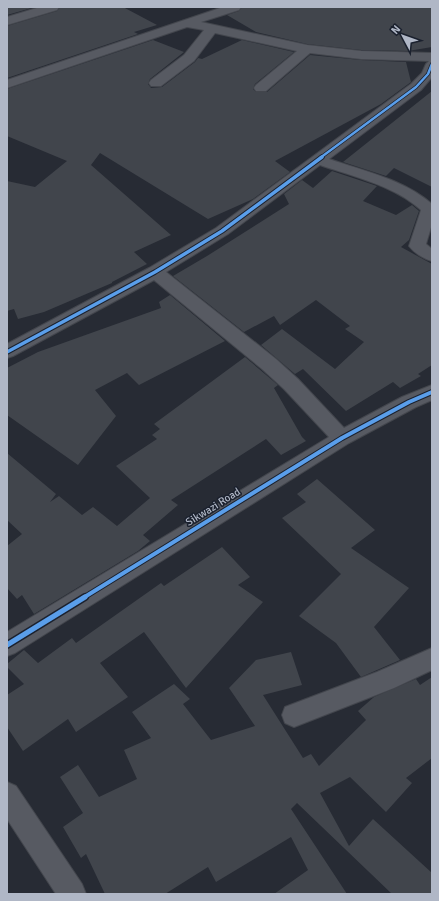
<svg xmlns="http://www.w3.org/2000/svg" width="439" height="901" font-family="Signika,sans-serif">
<style>
.building{fill:#41454c}
.lines{fill:none;stroke-linecap:round;stroke-linejoin:round}
.minor-casing{stroke:#43464d;stroke-width:2}
.minor{fill:#575a62;fill-rule:evenodd}
.cycleway-far3-casing{stroke:#1b212e;stroke-width:4}
.cycleway-far2-casing{stroke:#1b212e;stroke-width:5.5}
.cycleway-far1-casing{stroke:#1b212e;stroke-width:6}
.cycleway-casing{stroke:#1b212e;stroke-width:8}
.cycleway-far3{stroke:#5a9eea;stroke-width:2.5}
.cycleway-far2{stroke:#5a9eea;stroke-width:3.5}
.cycleway-far1{stroke:#5a9eea;stroke-width:4}
.cycleway{stroke:#5a9eea;stroke-width:5}
.labels{text-anchor:middle;dominant-baseline:central;stroke-width:3;stroke-linejoin:round;paint-order:stroke}
.street-label{font-size:11px;fill:#b0b7c6;stroke:#1b212e}
</style>
<rect width="100%" height="100%" fill="#272b34"/>
<g class="building">
<polygon points="7,7 35,7 7,15"/>
<polygon points="60,7 123,7 157,25 134,32 138,34 7,78 7,26 57,11"/>
<polygon points="242,7 432,7 432,47 408,51 361,50 307,44 256,32 227,15 239,11"/>
<polygon points="153,40 184,52 150,79 148,84 151,88 162,87 195,62 198,58 202,59 242,40 294,52 255,84 253,89 256,92 267,92 310,55 361,60 406,62 411,82 381,104 275,161 290,172 253,199 208,219 100,153 91,165 171,235 134,252 147,264 112,282 112,283 44,312 18,319 14,309 7,311 7,181 35,187 67,161 7,136 7,89"/>
<polygon points="432,91 432,187 394,168 386,176 343,162"/>
<polygon points="332,171 377,186 363,201 396,215 412,205 419,211 409,240 401,247 432,264 432,365 418,374 421,376 400,388 393,382 346,411 303,369 295,374 261,345 282,329 335,369 364,342 345,329 350,326 316,300 280,325 274,316 244,332 173,276 207,256 289,204 284,194 302,180 313,188"/>
<polygon points="170,295 225,341 139,385 127,373 95,390 116,416 78,465 7,415 7,368 38,352 161,308 159,302"/>
<polygon points="245,357 278,385 274,388 302,437 306,441 281,455 266,439 171,500 178,505 143,535 150,541 138,551 34,614 22,595 17,599 7,588 7,546 22,534 7,520 7,453 56,494 50,502 59,496 82,515 93,507 117,526 150,498 116,466 157,439 152,435 160,429 154,424"/>
<polygon points="317,479 375,530 351,548 409,588 374,627 400,660 361,677 336,643 299,616 341,574 282,518 306,502 297,494"/>
<polygon points="222,547 250,577 238,585 263,602 186,688 144,632 100,663 128,697 76,732 68,719 23,751 7,727 7,695 24,684 7,667 7,664 24,650 38,663 72,638 76,643 161,583 164,586"/>
<polygon points="291,652 302,685 263,695 303,758 311,754 319,766 366,720 358,711 374,697 416,679 420,685 432,677 432,758 406,778 412,783 386,812 350,777 320,793 349,846 373,819 432,873 432,894 392,894 297,803 291,809 347,894 274,894 308,870 291,837 216,882 208,867 165,894 105,894 86,854 81,858 63,827 83,813 60,777 78,765 99,797 137,779 124,750 151,738 132,712 174,684 190,699 183,704 211,740 255,726 229,688 256,660"/>
</g>
<g class="lines">
<defs>
<g id="minor">
<polygon points="40,7 59,7 57,10 7,25 7,17"/>
<path d="M223 7H241L239 10 201 22 307 45 361 51 432 53V77L421 90 329 159C364 171 403 179 432 204V224L426 244 432 249V261C424 259 414 253 409 246L421 210C393 185 354 177 320 165L228 234 166 272 276 359 298 379 344 428 402 397 432 385V400L416 407 349 443 15 653 7 656V632L329 437 284 389 262 369 154 280 13 356 7 358V344L149 268 216 228 411 84 422 73 426 64 429 61 361 59 310 53 266 91H256L254 88 256 85 297 51 215 33 194 61 161 86H151L149 83 151 80 184 55 204 30 187 27 7 88V80Z"/>
<polygon points="432,648 432,670 394,688 294,727 285,723 282,715 285,707 377,672"/>
<polygon points="7,782 16,786 82,884 86,894 56,894 7,819"/>
</g>
</defs>
<use href="#minor" class="minor-casing"/>
<use href="#minor" class="minor"/>
<defs>
<polyline id="cycleway-far3" points="320,158 416,87 428,74 432,64"/>
<polyline id="cycleway-far2" points="7,352 155,272 222,231 322,157"/>
<polyline id="cycleway-far1" points="83,598 342,438 409,402 432,392"/>
<polyline id="cycleway" points="7,645 85,597"/>
</defs>
<use href="#cycleway-far3" class="cycleway-far3-casing"/>
<use href="#cycleway-far2" class="cycleway-far2-casing"/>
<use href="#cycleway-far1" class="cycleway-far1-casing"/>
<use href="#cycleway" class="cycleway-casing"/>
<use href="#cycleway-far3" class="cycleway-far3"/>
<use href="#cycleway-far2" class="cycleway-far2"/>
<use href="#cycleway-far1" class="cycleway-far1"/>
<use href="#cycleway" class="cycleway"/>
</g>
<g class="labels">
<g class="street-label">
<text transform="translate(213 507) rotate(-32)">Sikwazi Road</text>
</g>
</g>
<rect width="439" height="901" fill="none" stroke="#b0b7c6" stroke-width="16"/>
<g transform="translate(403 36) rotate(311)" stroke="#1b212e" stroke-width="3" paint-order="stroke">
<path d="M0-3L7 15L0 10L-7 15Z" fill="#b0b7c6"/>
<text y="-6" font-size="11" font-weight="bold" text-anchor="middle" fill="#b0b7c6">N</text>
</g>
</svg>
